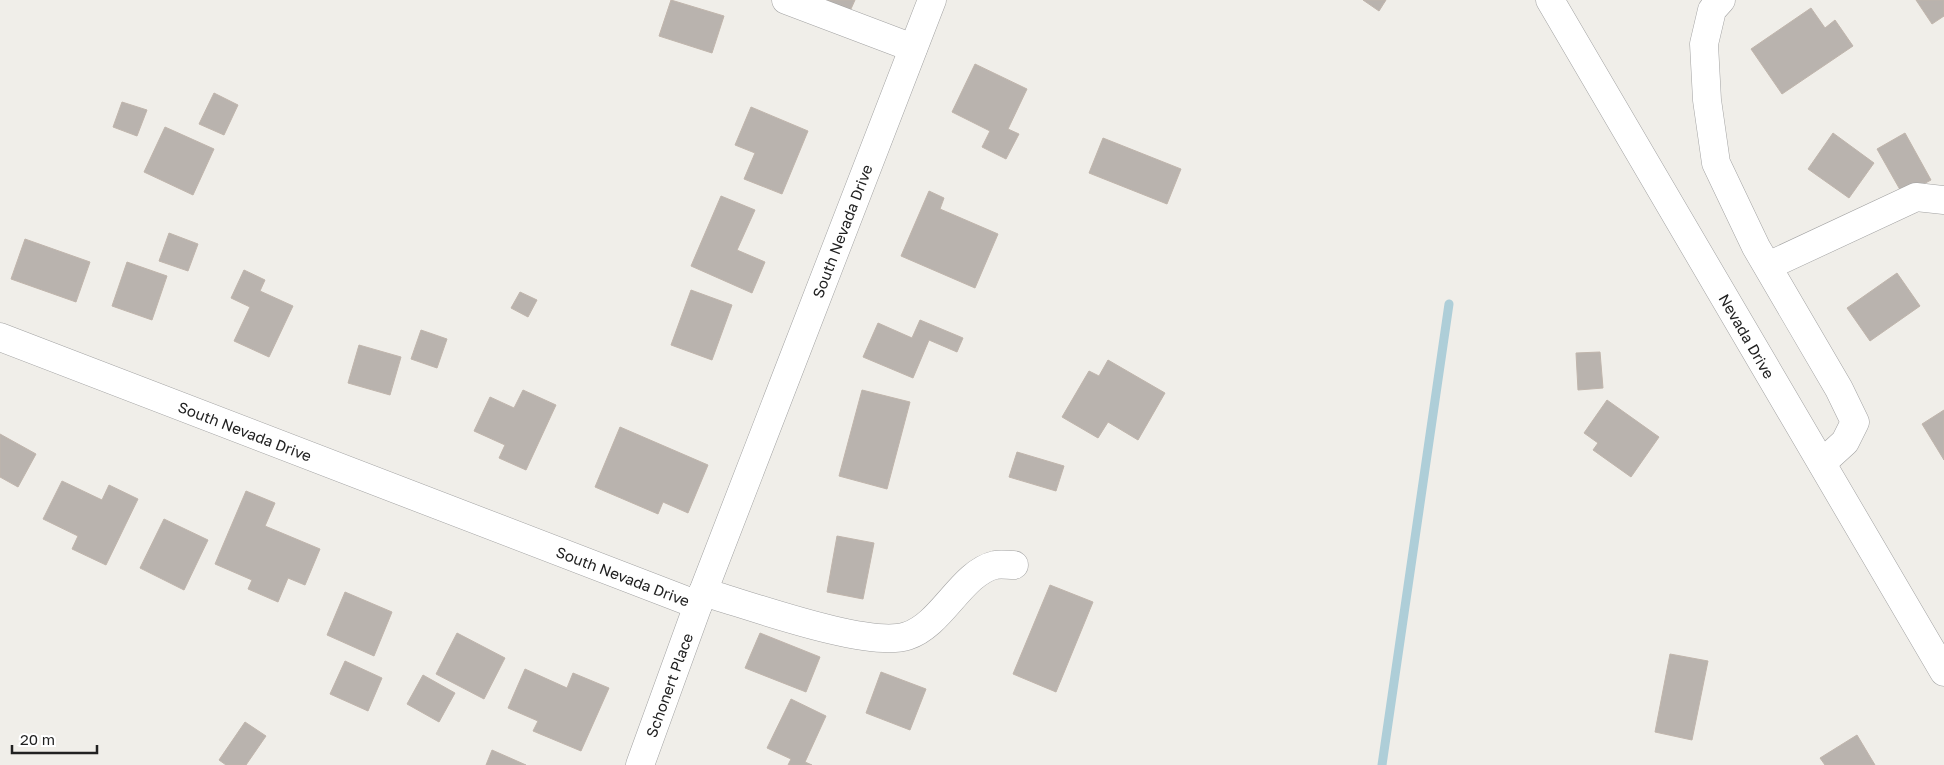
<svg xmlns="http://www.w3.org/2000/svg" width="1944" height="765" font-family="'Golos Text',sans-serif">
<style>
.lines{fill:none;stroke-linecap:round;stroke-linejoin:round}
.stream{stroke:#aeced8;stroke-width:9}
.building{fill:#b9b3ae;stroke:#c0b5ac}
.minor-casing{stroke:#a2a2a2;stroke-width:29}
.minor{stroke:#fff;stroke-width:28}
.labels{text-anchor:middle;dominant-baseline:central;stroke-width:4;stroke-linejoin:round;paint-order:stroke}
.street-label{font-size:15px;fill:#212121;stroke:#fff}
</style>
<rect width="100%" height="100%" fill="#f0eee9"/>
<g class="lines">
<polyline class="stream" points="1382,765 1449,304"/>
</g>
<g class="building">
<polygon points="671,0 724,16 712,53 659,36"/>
<polygon points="797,0 855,0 846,20"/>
<polygon points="1363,0 1386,0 1379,11"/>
<polygon points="1916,0 1944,0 1944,16 1932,24"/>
<polygon points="1811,8 1825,28 1835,20 1853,46 1782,94 1751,49"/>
<polygon points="975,64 1027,89 1008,129 1019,134 1006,159 982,147 990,131 952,112"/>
<polygon points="214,93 238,105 224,135 199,124"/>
<polygon points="122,102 147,110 137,136 113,127"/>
<polygon points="751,107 808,131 782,194 744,179 755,153 735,145"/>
<polygon points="165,127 214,149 193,195 144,172"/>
<polygon points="1833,133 1874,163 1849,198 1808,169"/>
<polygon points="1905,133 1931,180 1903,195 1877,149"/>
<polygon points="1103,138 1181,169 1167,204 1089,173"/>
<polygon points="929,191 944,198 940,209 998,234 975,288 901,256"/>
<polygon points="721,196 755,210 737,250 765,262 752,293 691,266"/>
<polygon points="169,233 198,244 188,271 159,261"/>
<polygon points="25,239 90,262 76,302 11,279"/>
<polygon points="127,262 167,276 152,320 112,306"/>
<polygon points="244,270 265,280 260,291 293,306 269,357 234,341 250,307 231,298"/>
<polygon points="1897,273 1920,306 1870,341 1847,308"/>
<polygon points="691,290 732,305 712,360 671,345"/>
<polygon points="520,292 537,300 528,317 511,308"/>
<polygon points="920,320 963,338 957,352 929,340 913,378 863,357 878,323 912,338"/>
<polygon points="421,330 447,339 437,368 411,359"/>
<polygon points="359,345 401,357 390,395 348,383"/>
<polygon points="1600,352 1603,388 1578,390 1576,353"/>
<polygon points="1108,360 1165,393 1138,440 1108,422 1098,438 1062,417 1089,371 1099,376"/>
<polygon points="523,390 556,405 526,470 499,458 505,445 474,431 490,397 514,408"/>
<polygon points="862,390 910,402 887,489 839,476"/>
<polygon points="1607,400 1659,437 1631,477 1593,450 1598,443 1584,433"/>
<polygon points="1944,410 1944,460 1922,424"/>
<polygon points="620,427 708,465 688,513 663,502 658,514 595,487"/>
<polygon points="0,434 36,454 18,487 0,477"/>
<polygon points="1017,452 1064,466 1056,491 1009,477"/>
<polygon points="62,481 102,500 109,485 138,499 106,565 72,549 78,536 43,519"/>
<polygon points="246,491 275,503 265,526 320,549 305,585 288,578 278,602 248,589 252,580 215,564"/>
<polygon points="164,519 208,540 184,590 140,568"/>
<polygon points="837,536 874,543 863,599 827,592"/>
<polygon points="1050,585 1093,602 1056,692 1013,674"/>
<polygon points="345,592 392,612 374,656 327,635"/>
<polygon points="457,633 505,658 484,699 436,674"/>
<polygon points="760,633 820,657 806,692 745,668"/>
<polygon points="1670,654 1708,661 1692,740 1655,732"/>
<polygon points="345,661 382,678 368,711 330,694"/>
<polygon points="525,669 567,688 573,673 609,688 581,751 533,731 538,721 508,708"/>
<polygon points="881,672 926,689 910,730 866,713"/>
<polygon points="423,675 455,693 439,722 407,704"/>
<polygon points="791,699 826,716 805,762 812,765 788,765 791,759 767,748"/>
<polygon points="245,722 266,736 246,765 226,765 219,760"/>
<polygon points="1857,735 1875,765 1825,765 1820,758"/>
<polygon points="492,750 526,765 486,765"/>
</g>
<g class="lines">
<defs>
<g id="minor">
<polyline points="786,0 913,48"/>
<polyline points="1550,0 1944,672"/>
<polyline points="1721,0 1712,10 1704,44 1707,100 1716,163 1756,247 1839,389 1855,422 1845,442 1822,463"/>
<polyline points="1768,266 1916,197 1944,200"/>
<polyline points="0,337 698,605"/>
<path d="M703 592C746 604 868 649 907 636 942 625 961 573 995 565 1001 564 1008 565 1014 565"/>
<polyline points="640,765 698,605 932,0"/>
</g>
</defs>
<use href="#minor" class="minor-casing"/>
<use href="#minor" class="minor"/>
</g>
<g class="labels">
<g class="street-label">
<text transform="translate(842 231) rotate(-69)">South Nevada Drive</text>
<text transform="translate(1747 336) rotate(60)">Nevada Drive</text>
<text transform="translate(245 431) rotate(21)">South Nevada Drive</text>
<text transform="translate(623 576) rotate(21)">South Nevada Drive</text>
<text transform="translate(669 685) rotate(-70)">Schonert Place</text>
</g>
</g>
<path d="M12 745v8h85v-8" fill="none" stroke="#212121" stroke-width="2.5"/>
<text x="20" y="745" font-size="15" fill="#212121" stroke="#ffffff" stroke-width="4" paint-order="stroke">20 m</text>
</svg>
